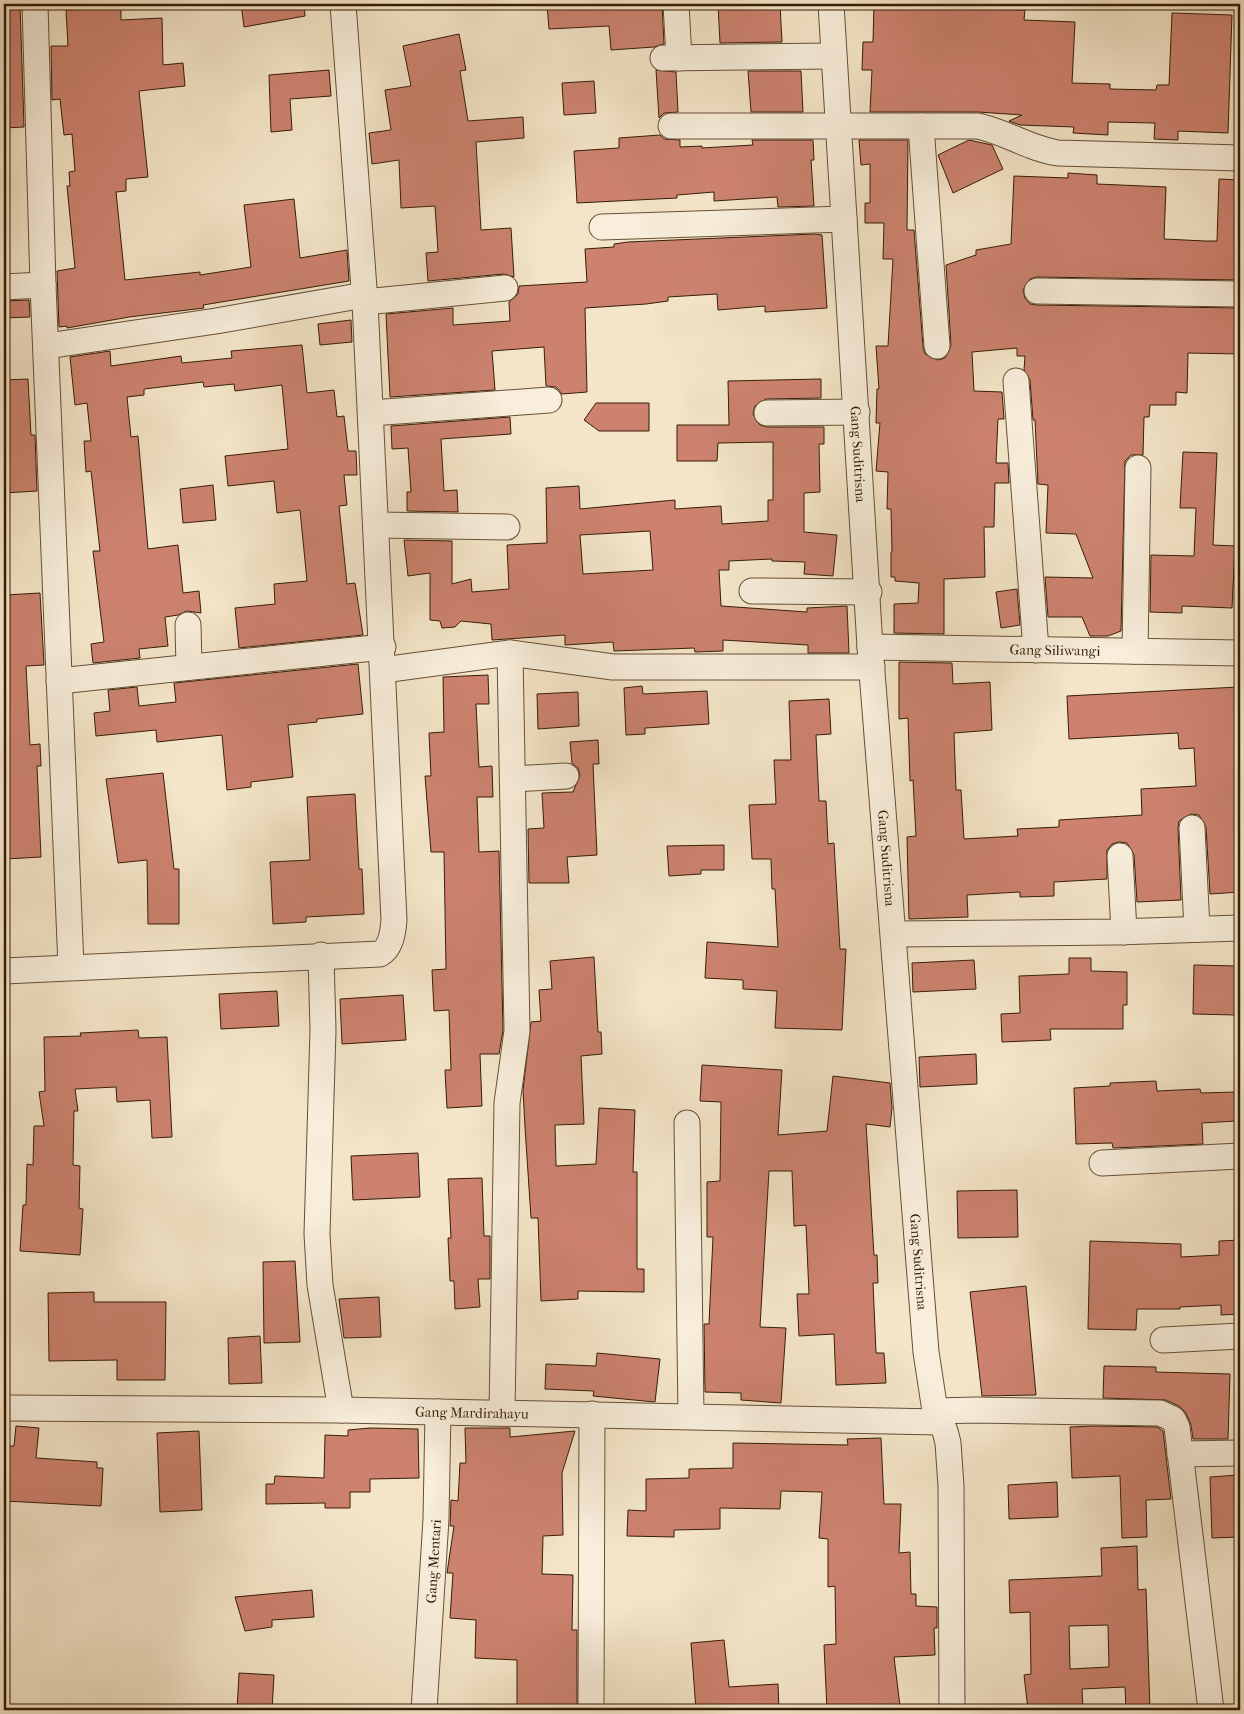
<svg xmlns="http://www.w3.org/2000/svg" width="1244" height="1714" font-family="'IM FELL French Canon',serif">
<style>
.building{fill:#cc826f;stroke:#361d05;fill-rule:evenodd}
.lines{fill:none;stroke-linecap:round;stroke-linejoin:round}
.minor-casing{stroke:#664f36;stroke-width:27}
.minor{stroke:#f8eedb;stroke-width:25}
.labels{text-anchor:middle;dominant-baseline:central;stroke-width:5;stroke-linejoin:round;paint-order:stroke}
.street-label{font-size:14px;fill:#361d05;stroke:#f8eedb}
</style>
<rect width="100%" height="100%" fill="#f4e5c8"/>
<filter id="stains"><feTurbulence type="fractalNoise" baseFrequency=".004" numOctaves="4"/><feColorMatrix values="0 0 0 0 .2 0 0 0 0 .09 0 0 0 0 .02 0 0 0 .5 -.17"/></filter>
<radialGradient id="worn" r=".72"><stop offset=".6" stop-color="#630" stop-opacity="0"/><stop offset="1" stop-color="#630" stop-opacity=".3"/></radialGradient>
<g class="building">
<polygon points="4,4 20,4 24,127 4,128"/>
<polygon points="241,4 304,4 305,16 244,27"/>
<polygon points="547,4 662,4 664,44 654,47 611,50 609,26 549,29"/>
<polygon points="718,4 780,4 782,42 720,43"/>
<polygon points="874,4 980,4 980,9 1025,10 1024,20 1075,22 1072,83 1110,84 1110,89 1156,90 1157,85 1169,85 1172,13 1232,15 1228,133 1178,131 1178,140 1154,139 1155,123 1108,122 1108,135 1073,133 1074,127 1020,125 1009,121 1022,115 978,112 870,112 872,70 862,70 863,42 873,42"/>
<polygon points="121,8 121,20 162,18 163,65 183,63 185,86 139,91 148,177 126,179 126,191 116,192 125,280 200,272 200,275 251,267 244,205 294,199 300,258 347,250 349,281 203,305 204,308 129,317 67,328 67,326 59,327 57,271 75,268 67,186 70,186 69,172 75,171 72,134 64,135 60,99 52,100 51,46 68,46 66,10"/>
<polygon points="459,34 466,70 460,71 468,121 523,117 524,138 476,142 481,230 511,228 514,277 504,274 428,281 426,253 438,252 435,206 401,208 399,160 372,164 369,133 391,130 385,90 411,86 403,46"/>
<polygon points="329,70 331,96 290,99 292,130 271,132 269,75"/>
<polygon points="656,70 676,72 678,112 664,113 659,118"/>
<polygon points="748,71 801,71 803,112 751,112"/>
<polygon points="594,81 596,113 564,115 562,83"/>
<polygon points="660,135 664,139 680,140 680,147 702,146 702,148 753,145 752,140 813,140 814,160 811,160 814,206 778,207 777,197 714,201 714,192 677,195 677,198 577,203 574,151 619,148 619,138"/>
<polygon points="859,140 908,140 907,230 914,230 923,347 925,354 938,360 945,358 951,345 946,265 976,255 976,250 1011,244 1014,176 1068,178 1068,173 1097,175 1097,184 1166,187 1164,239 1205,241 1217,241 1219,179 1240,180 1238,242 1240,242 1240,280 1037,277 1030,279 1023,290 1025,298 1030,304 1037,305 1240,308 1240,354 1188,353 1187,393 1176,392 1176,405 1150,405 1149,417 1144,417 1143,455 1131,455 1125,461 1121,631 1108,636 1090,636 1082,617 1048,617 1045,577 1093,578 1076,534 1046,533 1048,485 1038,484 1035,420 1033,420 1030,380 1024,370 1025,356 1017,356 1017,348 972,352 974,391 1002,392 1004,419 998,419 996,463 1008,463 1009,483 995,483 994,527 984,527 985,577 944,579 944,634 894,633 894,604 918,603 919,583 895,581 895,577 891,577 891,552 892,552 891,509 887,509 888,472 876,471 880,423 876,423 877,389 879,389 876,346 888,346 893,259 883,259 884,223 865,223 865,203 870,203 870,164 861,165"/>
<polygon points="969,140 992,145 1003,169 953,193 938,155"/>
<polygon points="815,234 822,235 827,308 765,312 765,306 718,310 717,294 668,297 668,301 646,304 585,308 587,392 562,394 556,387 546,386 544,347 492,351 495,390 390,397 386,314 453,308 453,325 510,321 509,302 518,294 519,286 587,282 585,249 614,247 614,244 628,242"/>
<polygon points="29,300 30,317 4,318 4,301"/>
<polygon points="351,320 352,342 320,345 318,324"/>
<polygon points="302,345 307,393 334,390 337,417 344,416 348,451 356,451 357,475 344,475 347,505 339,506 347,584 355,583 363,635 239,648 235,608 275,604 274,584 307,581 300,510 277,513 274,481 228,486 225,456 288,449 282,385 235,391 234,384 204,387 203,382 144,389 144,395 127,397 131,437 138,436 148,549 178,545 183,593 199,591 201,613 187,611 178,615 165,617 168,646 139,649 140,658 93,663 91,644 104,642 93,551 100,551 91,471 86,472 84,441 91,441 87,403 75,405 70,357 110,351 111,366 181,356 182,363 232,358 231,351"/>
<polygon points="28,379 31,435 35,435 37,491 4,493 4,380"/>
<path d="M821 379V398L766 399 755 406 753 414 760 425 767 427H824V444H819L820 492 804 493V532L837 535 833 576 804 574 805 562 772 561V559L729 561V570H719L721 606 807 612V608L847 606 849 653H808V645L723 640V651L695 652 694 648 614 651 613 642 565 645V635L492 640 491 624 461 621 455 627 442 628 440 621 430 620V573L408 576 404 540 452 541V584L471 579 472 592 509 589 507 545 547 543 546 488 579 486 580 509 675 500V509L721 506 722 524 768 521V500H773V442L718 443 717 461H677V425H729L728 381ZM650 531 653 570 583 574 580 535Z"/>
<polygon points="596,403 649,403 649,431 599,431 584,420"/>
<polygon points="510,417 511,434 441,439 444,491 457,490 458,512 407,511 407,492 411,492 408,448 392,449 391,426"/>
<polygon points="1183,452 1217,453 1213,545 1235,546 1232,608 1182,606 1182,613 1150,612 1151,555 1194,556 1196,508 1180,508"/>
<polygon points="213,485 216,520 183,523 180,489"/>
<polygon points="1017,589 1020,625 1001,628 996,592"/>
<polygon points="40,593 44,665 26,666 30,745 40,744 41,766 37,766 41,857 6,859 4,819 4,638 7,637 5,595"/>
<polygon points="899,662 952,663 953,684 990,682 992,730 954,733 956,790 961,790 964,839 1018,836 1017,829 1059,827 1059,820 1142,815 1141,789 1196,786 1194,748 1179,749 1178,733 1069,739 1067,696 1238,687 1240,740 1240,892 1210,894 1206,827 1199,815 1191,814 1179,821 1178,828 1181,900 1137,902 1134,855 1127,843 1119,842 1112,844 1107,850 1107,879 1054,882 1054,896 1020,897 1020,892 967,895 968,917 909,919 907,837 916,836 913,780 910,781 908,718 899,719"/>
<polygon points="358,664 363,714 317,719 317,722 288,725 293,777 251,782 251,787 227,790 222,735 157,742 156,730 96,736 94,713 110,711 108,690 137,687 139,706 176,702 174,683"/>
<polygon points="488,675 489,704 476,704 479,767 492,766 493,797 477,797 479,852 499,851 503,1030 499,1054 480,1054 482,1106 447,1108 445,1070 451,1070 449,1010 434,1011 432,970 446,969 444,852 431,852 425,776 431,776 429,733 444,732 443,677"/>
<polygon points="642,686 643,694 707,691 709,724 645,728 645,734 626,735 624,688"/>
<polygon points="578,692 579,726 538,729 537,694"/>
<polygon points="829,699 831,734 816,735 819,801 826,801 828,844 834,843 840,949 846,949 842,1030 775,1028 777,991 743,989 743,980 705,978 707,942 778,947 775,889 772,889 771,859 752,859 749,805 776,804 774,760 791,760 789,701"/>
<polygon points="598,740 599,764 593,764 597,855 567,857 569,883 529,883 528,829 544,828 542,793 573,792 580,775 578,768 572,763 570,742"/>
<polygon points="163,773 174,869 179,869 179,924 148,924 147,860 118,863 106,779"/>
<polygon points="355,794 359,869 362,869 364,914 306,917 306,922 273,924 270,862 310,860 307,797"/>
<polygon points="724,845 724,870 701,870 701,874 669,876 667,846"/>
<polygon points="594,957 598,1032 601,1032 602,1054 581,1056 584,1124 555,1125 556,1166 596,1164 599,1108 635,1110 633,1172 637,1172 637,1269 644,1269 644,1292 578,1291 578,1299 541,1301 538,1218 531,1218 525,1127 523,1090 531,1022 541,1021 539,990 552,989 550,961"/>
<polygon points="1069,958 1091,958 1091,971 1127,972 1127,1005 1123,1005 1123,1029 1050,1029 1051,1040 1002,1042 1001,1014 1020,1013 1019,976 1069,974"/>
<polygon points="974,960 976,989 913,992 912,963"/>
<polygon points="1194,965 1237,966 1236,1015 1193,1014"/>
<polygon points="277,991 279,1026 221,1029 219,994"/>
<polygon points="403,995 406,1040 342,1044 340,999"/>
<polygon points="138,1030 139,1038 167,1037 172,1137 152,1138 150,1100 117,1102 116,1087 75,1089 78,1111 74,1111 73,1165 80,1166 79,1208 83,1209 80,1255 20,1251 23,1205 26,1205 27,1164 33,1165 34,1126 44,1126 39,1092 45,1091 44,1037 81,1036 80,1033"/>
<polygon points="976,1054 977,1084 920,1087 919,1057"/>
<polygon points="702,1065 782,1070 778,1135 827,1131 833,1076 890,1083 892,1108 890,1127 866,1124 874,1255 877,1255 878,1283 873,1283 876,1353 884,1353 886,1383 836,1385 834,1334 799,1336 797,1294 809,1294 806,1225 794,1226 792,1171 769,1171 760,1327 786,1328 781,1403 741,1400 741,1393 705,1392 704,1324 709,1324 713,1237 707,1237 707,1182 720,1181 721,1102 700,1101"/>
<polygon points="1156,1081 1157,1091 1200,1089 1201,1093 1235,1092 1236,1121 1202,1123 1203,1144 1113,1148 1112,1143 1076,1144 1074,1088 1110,1086 1110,1083"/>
<polygon points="418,1153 420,1197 353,1200 351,1156"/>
<polygon points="482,1178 484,1236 490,1236 490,1279 478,1279 480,1307 455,1309 454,1281 450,1281 448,1238 451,1238 448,1179"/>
<polygon points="1017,1190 1018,1237 958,1238 957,1191"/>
<polygon points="1240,1240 1240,1314 1221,1315 1221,1305 1180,1307 1180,1309 1137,1309 1136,1330 1088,1329 1090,1241 1181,1244 1181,1257 1219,1255 1219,1241"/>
<polygon points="295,1261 300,1342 264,1343 263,1262"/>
<polygon points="1026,1286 1036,1395 982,1396 970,1292"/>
<polygon points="94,1292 94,1302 166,1302 165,1380 117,1380 117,1360 49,1361 48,1293"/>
<polygon points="379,1297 381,1337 344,1338 339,1299"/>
<polygon points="260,1336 262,1383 229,1384 228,1338"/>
<polygon points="597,1353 660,1359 655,1402 593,1396 594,1391 545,1389 546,1364 596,1366"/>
<polygon points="1104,1366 1156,1367 1156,1372 1230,1374 1228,1439 1193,1439 1191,1425 1186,1413 1179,1406 1166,1400 1103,1398"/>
<polygon points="16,1426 39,1428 36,1458 97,1462 97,1468 103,1468 101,1506 4,1501 4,1446 14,1446"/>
<polygon points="1094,1426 1157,1427 1163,1431 1171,1499 1146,1500 1147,1537 1122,1538 1120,1476 1072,1478 1070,1427"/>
<polygon points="370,1428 418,1429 419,1478 370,1479 370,1492 350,1492 350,1508 325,1508 325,1503 266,1504 266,1484 274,1484 275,1476 324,1478 325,1435 348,1436 348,1430"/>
<polygon points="465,1428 510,1428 510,1437 575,1431 562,1473 563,1535 543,1536 542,1574 573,1575 572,1630 577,1630 577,1710 517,1710 517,1660 475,1658 476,1620 450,1618 453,1573 447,1573 454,1526 450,1526 451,1500 458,1501 460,1463 466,1463"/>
<polygon points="199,1431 202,1510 160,1512 157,1433"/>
<polygon points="881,1438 884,1504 901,1504 899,1553 910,1552 911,1594 916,1594 916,1606 937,1607 937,1628 934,1628 935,1655 894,1657 900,1706 889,1707 889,1710 827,1710 824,1645 836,1644 835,1586 828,1587 828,1539 819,1538 822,1492 781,1491 780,1509 720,1508 720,1529 674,1530 674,1537 627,1536 628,1510 646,1511 646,1479 689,1478 689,1469 733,1468 733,1443 848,1445 847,1439"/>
<polygon points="1238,1475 1240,1537 1212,1538 1210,1477"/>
<polygon points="1057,1482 1058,1517 1009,1519 1008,1485"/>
<path d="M1137 1546 1138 1590 1146 1589 1150 1710H1126L1125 1687 1082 1689 1083 1710H1028L1024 1675 1031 1674 1030 1612 1010 1613 1009 1580 1102 1576 1101 1548ZM1108 1625 1109 1667 1070 1669 1069 1626Z"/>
<polygon points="312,1590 314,1617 272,1620 272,1627 245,1631 235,1597"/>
<polygon points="724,1640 729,1687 778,1684 779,1710 696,1710 691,1643"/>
<polygon points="239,1673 274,1675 272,1710 237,1710"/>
</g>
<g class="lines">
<defs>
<g id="minor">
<polyline points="35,4 43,285 71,967"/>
<polyline points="676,4 679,58"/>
<path id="s1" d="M831 4 870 647 926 1352 935 1411 945 1431 948 1443 951 1486 952 1710"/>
<polyline points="663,58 832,56"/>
<path d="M671 126H978C1006 132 1030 149 1058 153L1240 158"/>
<polyline points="921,126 937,346"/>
<polyline points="602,227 844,219"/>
<polyline points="4,287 43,285"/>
<polyline points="1037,291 1240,294"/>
<polyline points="365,302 505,288"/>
<polyline points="47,346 216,321 364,295"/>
<polyline points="1016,381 1036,650"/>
<polyline points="371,413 549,400"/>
<polyline points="767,413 857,412"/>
<polyline points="377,525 507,527"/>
<polyline points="752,591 869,592"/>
<polyline points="188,625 189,667"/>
<path id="s2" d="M870 647 1240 653"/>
<polyline points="1135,651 1138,468"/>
<polyline points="383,670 510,653 613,667 872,667"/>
<polyline points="59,681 383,647"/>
<polyline points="513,779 566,776"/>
<polyline points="1192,828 1197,929"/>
<polyline points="1120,856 1124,932"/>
<polyline points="894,934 1116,932 1240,928"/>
<polyline points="321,955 323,1030 317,1234 320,1285 341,1410"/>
<path d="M4 971 380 954C391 948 393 932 394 920L365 302 343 4"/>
<polyline points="687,1123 691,1415"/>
<polyline points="1102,1163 1240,1156"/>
<polyline points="1163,1340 1240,1336"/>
<path id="s3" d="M4 1408 341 1410 939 1422"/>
<polyline points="935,1411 977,1410 1160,1413 1173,1419 1177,1427 1211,1710"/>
<polyline points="502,1413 507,1103 517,1031 510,653"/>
<polyline points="1180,1454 1240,1453"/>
<path id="s4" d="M424 1710 436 1519 438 1412"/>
<polyline points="591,1710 592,1414"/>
</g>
</defs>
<use href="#minor" class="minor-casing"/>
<use href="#minor" class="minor"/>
</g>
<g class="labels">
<g class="street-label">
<text stroke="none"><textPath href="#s1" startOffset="451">Gang Suditrisna</textPath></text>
<text stroke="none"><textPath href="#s2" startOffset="185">Gang Siliwangi</textPath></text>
<text stroke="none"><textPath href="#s1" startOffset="856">Gang Suditrisna</textPath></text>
<text stroke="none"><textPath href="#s1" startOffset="1261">Gang Suditrisna</textPath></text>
<text stroke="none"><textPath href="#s3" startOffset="468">Gang Mardirahayu</textPath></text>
<text stroke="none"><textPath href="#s4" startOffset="149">Gang Mentari</textPath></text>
</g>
</g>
<rect width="1244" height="1714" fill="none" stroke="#f4e5c8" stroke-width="20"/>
<rect x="5" y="5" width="1234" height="1704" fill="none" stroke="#361d05" stroke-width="2.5"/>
<rect x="10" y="10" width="1224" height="1694" fill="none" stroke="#361d05"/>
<rect width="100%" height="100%" filter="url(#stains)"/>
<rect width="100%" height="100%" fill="url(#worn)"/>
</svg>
